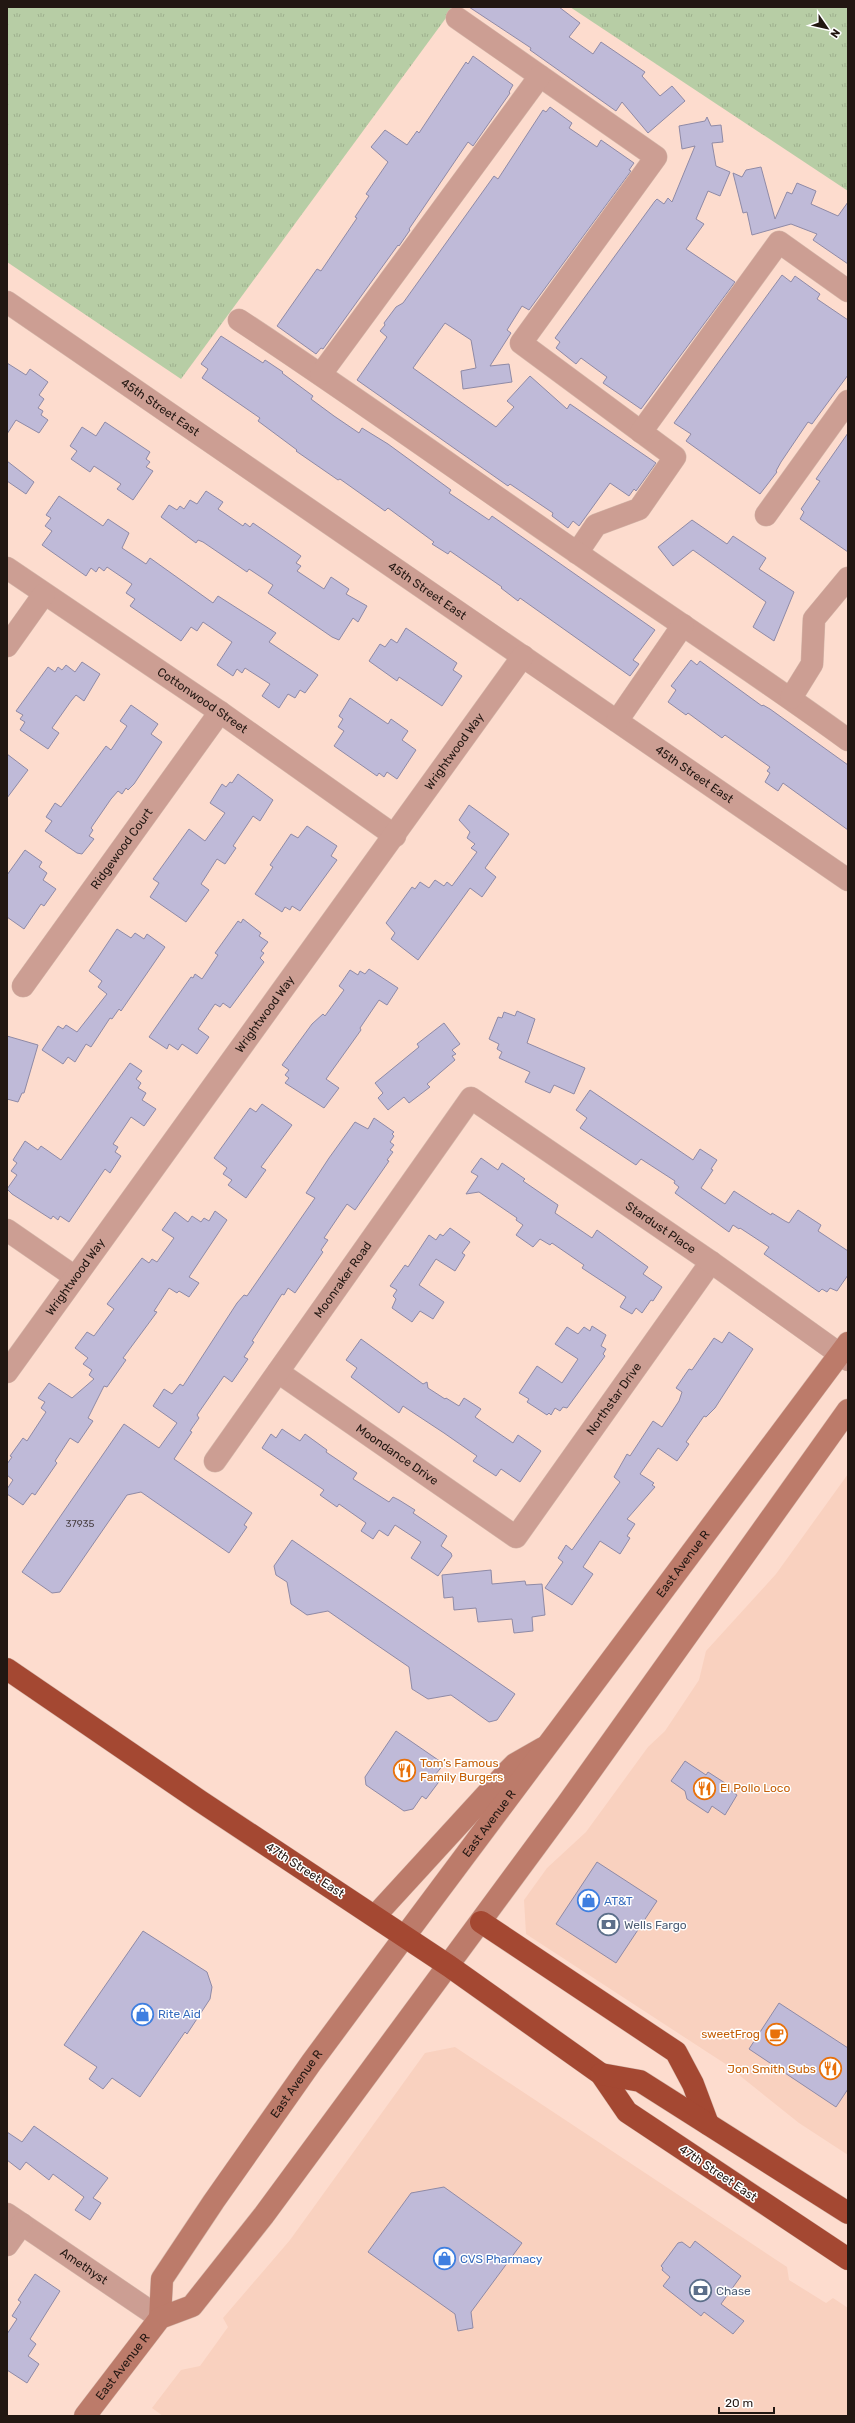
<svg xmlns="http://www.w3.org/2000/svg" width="855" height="2423" font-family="Rubik,sans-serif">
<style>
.built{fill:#f9d1bf}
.grass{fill:url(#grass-tufts)}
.building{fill:#bfbad8;stroke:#8f8aa6}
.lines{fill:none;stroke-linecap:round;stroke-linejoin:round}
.street-casing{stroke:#d6b9ac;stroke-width:23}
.secondary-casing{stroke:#d6b9ac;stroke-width:23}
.highway-casing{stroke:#d6b9ac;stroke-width:23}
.street{stroke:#cc9e93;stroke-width:22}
.secondary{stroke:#bc7b6a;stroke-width:22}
.highway{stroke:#a44832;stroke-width:22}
.labels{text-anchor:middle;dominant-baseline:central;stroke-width:3;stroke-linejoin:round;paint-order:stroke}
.number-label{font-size:10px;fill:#494044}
.street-label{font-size:12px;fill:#221712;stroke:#fff}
.food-label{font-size:12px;fill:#c56008;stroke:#fff;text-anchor:start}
.shop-label{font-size:12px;fill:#366cbe;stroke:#fff;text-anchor:start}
.service-label{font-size:12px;fill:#4e5e75;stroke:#fff;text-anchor:start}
</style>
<defs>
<pattern id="grass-tufts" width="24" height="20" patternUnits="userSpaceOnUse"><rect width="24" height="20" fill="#b7cda5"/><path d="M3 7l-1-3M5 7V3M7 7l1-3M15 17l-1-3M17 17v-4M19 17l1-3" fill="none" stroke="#9daf8d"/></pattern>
</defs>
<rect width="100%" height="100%" fill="#fddcce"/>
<g class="built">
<polygon points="848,1474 848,2155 799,2123 724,2063 526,1934 524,1900 547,1868 586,1832 648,1747 665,1731 699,1680 706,1651 776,1574"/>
<polygon points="455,2047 787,2267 789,2280 826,2303 833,2298 848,2308 848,2416 163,2416 152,2408 181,2370 200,2366 228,2327 223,2318 290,2240 425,2053"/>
</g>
<g class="grass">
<polygon points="7,7 454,7 181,379 7,262"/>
<polygon points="570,7 848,7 848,191"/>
</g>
<g class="building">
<polygon points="469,7 559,7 580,23 569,37 593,54 601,42 645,72 642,76 660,96 672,86 685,101 648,133 622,102 616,111 530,50 531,48"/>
<polygon points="473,56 513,85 509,92 510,93 473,146 468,142 409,229 410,230 399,246 398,245 323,349 321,348 316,354 277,326 317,269 321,271 357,218 355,217 369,196 366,194 388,162 371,147 385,130 407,145 417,131 419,133 466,62 468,64"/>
<polygon points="550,107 572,123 569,128 597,147 601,140 634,163 629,170 631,171 529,310 522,306 507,330 511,333 490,366 509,364 512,382 463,389 461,371 476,368 471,340 445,323 413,368 496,427 514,407 507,401 530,376 567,409 570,404 656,463 636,491 634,489 629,496 610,483 579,526 573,521 568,528 552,516 553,513 510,484 508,486 357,380 387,337 380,331 385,325 384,323 396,307 403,303 494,176 498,179 543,110 546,112"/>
<polygon points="707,117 711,126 721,125 723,142 712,143 716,166 730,172 720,196 708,191 696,219 704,224 686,249 735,282 641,409 603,383 607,377 581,358 576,364 556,348 560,342 555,338 655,201 657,199 664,204 668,198 672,202 695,146 682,149 679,126 705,121"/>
<polygon points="761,167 775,219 787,192 792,194 797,183 816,191 811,204 838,216 848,202 848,264 813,240 817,234 791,224 752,235 747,212 743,213 733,173 742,177 746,170"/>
<polygon points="782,275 791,282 795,276 820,294 817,299 848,320 848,375 812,424 808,422 781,462 776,471 777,472 760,494 686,441 691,434 674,423"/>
<polygon points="221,336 263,363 265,360 283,372 282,373 313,396 311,399 334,416 359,433 362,428 388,444 451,490 449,493 489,520 492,516 655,630 633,660 639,664 630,676 520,598 518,601 501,588 502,587 450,551 448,554 432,544 434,542 388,508 385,511 340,479 338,480 296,451 297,450 258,421 260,418 202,378 208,369 201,364"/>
<polygon points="7,363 26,375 30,369 48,382 39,395 44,399 38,408 43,411 41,415 48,420 39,433 16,420 7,434"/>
<polygon points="105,422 150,452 146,459 150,462 146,467 153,471 133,500 117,489 121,484 94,466 90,472 71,459 77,451 70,446 82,427 96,436"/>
<polygon points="848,433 848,552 800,519 804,512 801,509 820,481 816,479"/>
<polygon points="7,461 34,482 26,494 7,481"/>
<polygon points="206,491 223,502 218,509 243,526 245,523 250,527 253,523 301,556 296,563 301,566 297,571 324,589 331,577 349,589 346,594 367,606 358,622 353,618 339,640 332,637 268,593 273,585 249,569 247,572 203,542 198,540 196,543 161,517 169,505 177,510 180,506 184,509 190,500 197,504"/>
<polygon points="59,496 103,526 108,519 129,533 122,548 146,564 150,558 213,603 218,596 276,633 269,642 318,675 305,693 300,690 295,698 288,694 279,708 262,696 270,684 245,668 242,673 237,669 233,676 217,665 232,642 203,622 197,631 191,627 181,641 130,606 135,599 126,593 132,584 107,567 104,571 99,567 96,572 91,568 86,576 42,545 52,531 45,526 51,518 46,515"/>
<polygon points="692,520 727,544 733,536 766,558 759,569 794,592 774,641 753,627 766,602 693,550 673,566 658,547"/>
<polygon points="406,628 457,663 453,670 462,676 442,706 399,677 397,681 369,661 380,644 385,647 391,639 397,643"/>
<polygon points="691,660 697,665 700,661 762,706 763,705 770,709 848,765 848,830 783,783 778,791 765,782 770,773 767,771 770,767 725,735 722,738 688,713 686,715 668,702 676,690 671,686"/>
<polygon points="82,662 100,674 84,701 76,695 71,701 52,728 59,733 48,749 20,730 25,722 20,719 23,715 16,711 48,667 55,672 58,667 62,670 66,665 75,672"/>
<polygon points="350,698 388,724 391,719 408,731 402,740 416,750 397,779 387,772 384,777 379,773 377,776 334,746 344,731 338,727 343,719 339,716"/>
<polygon points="131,705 158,724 151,734 162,742 134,784 128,790 126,788 122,794 118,791 111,799 91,828 93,830 89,836 94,839 82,854 77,853 45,831 52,821 46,817 55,803 61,807 106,746 111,750 127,726 120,721"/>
<polygon points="7,754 28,770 7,798"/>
<polygon points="238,774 273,800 260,821 253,816 233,846 236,848 225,864 217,859 201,884 209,890 186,922 150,897 159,883 153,879 189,829 205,841 225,813 210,803 222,784 226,787 230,782 232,783"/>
<polygon points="469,805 509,834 485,868 496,877 482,897 470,888 418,960 391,939 395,933 386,923 412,887 415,889 420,882 429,888 435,880 444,886 447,882 452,886 477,852 471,848 475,844 467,838 470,832 459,820"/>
<polygon points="307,826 337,846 331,856 337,860 300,911 292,906 290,910 285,907 282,912 255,894 273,867 270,865 291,834 298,838"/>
<polygon points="25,850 42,862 39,867 47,873 43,880 56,889 44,906 41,904 24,929 7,917 7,875"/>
<polygon points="243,919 261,933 259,936 268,942 261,951 264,953 260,958 264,962 230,1008 223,1003 220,1007 215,1004 198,1029 209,1037 197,1054 182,1044 178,1050 169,1044 167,1049 149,1037 191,977 193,978 195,974 202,979 218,955 215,953 238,921 241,923"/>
<polygon points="117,929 131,938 135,933 144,939 147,934 165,947 121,1011 119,1009 112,1019 110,1018 91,1047 86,1044 75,1062 68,1057 63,1064 42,1050 58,1026 63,1029 66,1025 77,1032 107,994 98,987 102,981 89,971"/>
<polygon points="369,969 398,988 387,1005 379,1000 360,1028 361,1030 326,1079 339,1088 324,1108 285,1083 289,1078 285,1075 289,1070 282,1065 312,1024 323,1014 325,1016 344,990 339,986 350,970 358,975 360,971 365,974"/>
<polygon points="517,1011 535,1019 527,1043 585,1068 574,1094 554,1085 550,1093 525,1082 530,1072 499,1058 502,1052 497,1049 499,1044 489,1039 498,1017 502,1018 504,1012 515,1016"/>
<polygon points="444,1023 460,1044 452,1050 456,1054 452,1056 455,1060 427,1084 430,1087 409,1103 404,1097 388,1110 378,1098 383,1093 375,1083 419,1047 417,1044"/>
<polygon points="7,1036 38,1045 24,1093 22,1093 18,1102 7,1099"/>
<polygon points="130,1063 142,1071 136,1079 141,1083 138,1088 146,1093 142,1100 156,1109 144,1126 131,1117 113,1144 118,1147 115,1152 121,1156 110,1173 105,1169 69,1222 60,1216 58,1220 53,1216 51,1219 12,1194 7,1189 17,1175 11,1171 17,1163 13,1160 25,1141 38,1150 41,1146 61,1160"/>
<polygon points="590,1090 693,1160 700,1149 717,1160 711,1169 713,1170 701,1188 725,1204 734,1191 771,1215 772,1213 785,1221 789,1223 798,1210 821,1225 818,1231 848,1251 848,1275 837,1291 830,1288 827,1292 822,1289 819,1292 764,1254 769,1247 740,1228 739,1229 733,1225 729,1232 675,1193 679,1187 674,1183 675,1181 641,1159 636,1165 580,1128 587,1118 576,1110"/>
<polygon points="262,1104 292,1125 261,1167 266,1170 246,1198 228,1185 232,1180 223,1174 227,1168 214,1158 250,1108 256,1112"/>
<polygon points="374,1118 394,1132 392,1134 394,1136 390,1142 394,1145 390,1150 393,1152 387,1160 389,1161 355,1210 347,1204 324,1238 328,1240 321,1250 323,1252 295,1293 288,1288 284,1295 282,1294 252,1341 254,1342 244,1357 248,1359 232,1382 224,1376 197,1415 199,1418 190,1431 192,1432 174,1459 252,1513 244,1525 247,1527 229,1553 141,1492 127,1495 60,1592 52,1593 22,1572 124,1424 159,1448 177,1423 153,1406 164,1389 172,1394 180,1384 183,1386 237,1303 244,1295 247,1296 315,1198 306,1193 329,1158 355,1122 368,1129"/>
<polygon points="481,1158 498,1170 502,1163 525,1179 523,1181 558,1205 555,1213 592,1238 597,1230 648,1267 643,1274 662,1287 653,1301 651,1300 642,1313 636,1308 632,1314 620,1307 626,1297 582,1268 584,1265 552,1243 550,1245 540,1239 533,1247 516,1235 523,1225 516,1220 517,1218 479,1192 466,1194 478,1176 471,1172"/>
<polygon points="215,1211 227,1220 189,1277 199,1283 189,1297 179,1291 177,1293 169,1288 154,1311 157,1312 123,1358 126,1360 107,1387 104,1386 88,1418 93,1421 78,1443 70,1438 55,1461 57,1463 35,1495 32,1493 23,1505 7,1494 7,1489 13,1480 7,1475 7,1464 12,1457 10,1456 23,1438 27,1441 46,1412 41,1408 45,1402 38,1398 49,1383 72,1398 94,1379 89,1375 92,1370 83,1364 88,1358 75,1348 87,1332 94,1336 114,1309 107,1304 142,1258 149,1263 152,1259 157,1262 174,1238 162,1230 175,1212 188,1222 192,1216 201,1222 204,1218 209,1221"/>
<polygon points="450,1228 470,1242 462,1253 465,1255 455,1271 436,1259 419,1285 444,1302 433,1319 420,1311 412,1322 392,1308 396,1299 393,1296 397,1290 390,1286 405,1265 408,1267 429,1235 436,1240 440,1234 443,1236"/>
<polygon points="592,1326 606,1335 601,1346 606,1349 603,1354 605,1356 567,1408 563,1407 560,1411 555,1408 551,1415 549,1413 547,1415 527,1402 529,1399 519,1393 537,1366 562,1383 578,1359 555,1344 567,1327 578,1334 584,1327 590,1331"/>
<polygon points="729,1332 753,1349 715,1408 706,1417 704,1416 686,1442 689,1444 677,1461 658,1448 640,1474 654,1483 652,1485 655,1487 627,1519 635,1524 627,1536 630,1538 620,1554 600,1541 583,1567 593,1574 572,1605 545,1588 563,1562 558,1558 566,1545 572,1550 620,1482 614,1477 627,1454 630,1456 653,1421 662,1427 679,1401 682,1392 676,1388 689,1369 692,1370 714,1338 722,1343"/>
<polygon points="361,1339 423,1384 427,1382 428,1388 445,1399 446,1398 459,1406 464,1398 481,1409 475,1417 513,1443 518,1435 541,1451 520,1482 501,1469 496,1476 473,1461 477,1456 444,1433 403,1406 399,1413 351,1377 357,1368 346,1360"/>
<polygon points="282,1429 300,1441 305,1434 327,1450 326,1452 357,1473 353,1479 389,1502 393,1497 399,1500 415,1510 413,1513 447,1536 441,1546 451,1553 452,1556 438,1576 411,1558 421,1542 395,1525 388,1536 379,1530 373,1539 361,1531 366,1523 339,1504 337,1507 320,1495 324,1490 262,1448 271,1434 276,1438"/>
<polygon points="292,1540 515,1694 497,1720 489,1722 451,1695 428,1699 412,1689 409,1667 371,1641 328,1611 307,1615 291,1604 287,1582 276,1575 274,1566"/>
<polygon points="491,1570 492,1584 525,1581 526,1585 542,1584 545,1615 532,1617 533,1631 514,1633 512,1619 478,1622 476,1608 454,1610 453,1597 444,1598 442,1575"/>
<polygon points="396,1731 444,1764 435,1775 441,1779 426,1799 422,1796 413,1809 404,1811 366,1785 365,1777"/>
<polygon points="685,1761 706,1775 708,1772 725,1783 724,1786 737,1795 725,1815 712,1806 708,1813 687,1799 685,1791 671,1781"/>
<polygon points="597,1862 657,1901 616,1963 556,1924"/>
<polygon points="143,1931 207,1972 212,1987 210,1999 187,2034 185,2032 140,2097 112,2078 103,2089 89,2079 97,2067 64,2045"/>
<polygon points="779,2003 848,2048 848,2089 836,2107 749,2049"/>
<polygon points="34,2126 108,2178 93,2198 101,2203 90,2220 75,2210 84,2197 53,2174 49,2180 26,2162 20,2170 7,2160 7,2132 22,2142"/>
<polygon points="444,2187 522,2243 471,2312 473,2328 458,2331 455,2314 368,2252 411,2193"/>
<polygon points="695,2241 741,2276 721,2304 744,2321 733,2334 704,2312 701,2316 663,2286 670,2277 662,2270 663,2268 661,2266 678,2243 682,2242 690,2248"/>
<polygon points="35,2274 60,2291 30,2339 36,2344 28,2356 39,2364 27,2383 7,2370 7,2334 17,2319 12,2316 21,2302 18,2300"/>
</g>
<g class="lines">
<defs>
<g id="street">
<polyline points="457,18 656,157 521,343 675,457 639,509 596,525 577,553"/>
<path id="s1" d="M7 302 848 880"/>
<path d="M239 320C353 395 464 475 576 552 666 615 759 675 848 740"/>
<polyline points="321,374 540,76"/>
<polyline points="641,432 779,242 848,291"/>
<polyline points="766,515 848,401"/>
<path id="s2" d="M7 568 220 712 395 836"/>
<polyline points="7,646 44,594"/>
<polyline points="791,698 812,664 814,619 848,578"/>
<polyline points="617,721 683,625"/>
<path id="s3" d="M23 986 220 712"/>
<polyline points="7,1230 75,1277"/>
<path id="s4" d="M7 1372 523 656"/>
<path id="s5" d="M278 1372 516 1537 711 1262"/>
<path id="s6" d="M215 1461 471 1098 711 1262 848 1360"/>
<path id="s7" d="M7 2214 160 2318"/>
<polyline points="7,2245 22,2224"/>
</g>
<g id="secondary">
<polyline points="375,1916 507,1772 515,1764 543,1748"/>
<path id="s8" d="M160 2318 162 2279 214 2201 311 2063 405 1936 848 1343"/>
<path id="s9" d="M85 2416 160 2318 192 2306 264 2215 567 1804 848 1410"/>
</g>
<g id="highway">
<polyline points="7,1669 200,1801 449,1966 601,2074 627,2112 848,2259"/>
<polyline points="481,1922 676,2052 693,2084 708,2124"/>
<polyline points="601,2074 640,2081 848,2213"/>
</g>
</defs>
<use href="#street" class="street-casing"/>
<use href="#secondary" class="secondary-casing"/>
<use href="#highway" class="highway-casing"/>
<use href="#street" class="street"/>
<use href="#secondary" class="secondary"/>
<use href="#highway" class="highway"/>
</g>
<defs>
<symbol id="restaurant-ring" viewBox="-11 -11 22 22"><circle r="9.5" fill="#fff" stroke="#e8710a" stroke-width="1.5"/><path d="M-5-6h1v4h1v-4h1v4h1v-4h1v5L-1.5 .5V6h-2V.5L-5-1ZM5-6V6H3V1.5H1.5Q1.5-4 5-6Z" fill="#e8710a"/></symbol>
<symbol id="shop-ring" viewBox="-11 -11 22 22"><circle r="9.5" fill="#fff" stroke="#3f7fe0" stroke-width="1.5"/><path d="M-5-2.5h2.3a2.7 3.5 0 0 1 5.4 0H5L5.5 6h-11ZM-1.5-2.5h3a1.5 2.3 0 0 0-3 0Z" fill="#3f7fe0"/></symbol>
<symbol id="bank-ring" viewBox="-11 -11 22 22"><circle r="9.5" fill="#fff" stroke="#5c6f8a" stroke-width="1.5"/><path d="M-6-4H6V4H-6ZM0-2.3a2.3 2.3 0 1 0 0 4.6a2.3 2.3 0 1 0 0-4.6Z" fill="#5c6f8a"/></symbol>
<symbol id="cafe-ring" viewBox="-11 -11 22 22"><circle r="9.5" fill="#fff" stroke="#e8710a" stroke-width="1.5"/><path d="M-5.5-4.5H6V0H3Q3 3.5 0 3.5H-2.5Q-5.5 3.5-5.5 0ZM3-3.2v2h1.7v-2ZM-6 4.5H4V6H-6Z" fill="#e8710a"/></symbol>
</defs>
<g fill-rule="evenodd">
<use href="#restaurant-ring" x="392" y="1758" width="25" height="25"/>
<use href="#restaurant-ring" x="692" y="1776" width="25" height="25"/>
<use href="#shop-ring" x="576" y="1888" width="25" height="25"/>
<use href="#bank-ring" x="596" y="1912" width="25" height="25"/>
<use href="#shop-ring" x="130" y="2002" width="25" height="25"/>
<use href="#cafe-ring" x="764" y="2022" width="25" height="25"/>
<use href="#restaurant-ring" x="818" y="2056" width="25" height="25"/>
<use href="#shop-ring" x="432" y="2246" width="25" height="25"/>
<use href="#bank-ring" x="688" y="2278" width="25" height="25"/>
</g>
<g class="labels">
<g class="number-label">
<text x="80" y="1524">37935</text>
</g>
<g class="street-label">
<text stroke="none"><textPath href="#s1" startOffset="186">45th Street East</textPath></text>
<text stroke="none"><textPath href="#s1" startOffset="510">45th Street East</textPath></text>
<text stroke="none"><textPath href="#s2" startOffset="236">Cottonwood Street</textPath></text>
<text stroke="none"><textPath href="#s4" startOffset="765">Wrightwood Way</textPath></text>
<text stroke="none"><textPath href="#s1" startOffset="834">45th Street East</textPath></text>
<text stroke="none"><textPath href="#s3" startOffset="169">Ridgewood Court</textPath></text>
<text stroke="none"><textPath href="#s4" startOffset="441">Wrightwood Way</textPath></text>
<text stroke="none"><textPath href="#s6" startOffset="674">Stardust Place</textPath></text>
<text stroke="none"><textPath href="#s4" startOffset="117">Wrightwood Way</textPath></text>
<text stroke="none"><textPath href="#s6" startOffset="222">Moonraker Road</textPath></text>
<text stroke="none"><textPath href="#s5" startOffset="459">Northstar Drive</textPath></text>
<text stroke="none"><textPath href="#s5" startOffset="145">Moondance Drive</textPath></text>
<text stroke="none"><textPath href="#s8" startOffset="924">East Avenue R</textPath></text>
<text stroke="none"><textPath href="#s8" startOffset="600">East Avenue R</textPath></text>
<text transform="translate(305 1870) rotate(33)">47th Street East</text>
<text stroke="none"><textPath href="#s8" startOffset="276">East Avenue R</textPath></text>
<text transform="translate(718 2173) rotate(34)">47th Street East</text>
<text stroke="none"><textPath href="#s7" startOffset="93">Amethyst</textPath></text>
<text stroke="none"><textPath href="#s9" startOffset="62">East Avenue R</textPath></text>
</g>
<g class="food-label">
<text x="420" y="1763">Tom’s Famous<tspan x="420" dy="14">Family Burgers</tspan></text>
<text x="720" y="1788">El Pollo Loco</text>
<text x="760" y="2034" text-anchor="end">sweetFrog</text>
<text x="816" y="2069" text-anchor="end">Jon Smith Subs</text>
</g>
<g class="shop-label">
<text x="604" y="1901">AT&amp;T</text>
<text x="158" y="2014">Rite Aid</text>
<text x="460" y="2259">CVS Pharmacy</text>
</g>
<g class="service-label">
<text x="624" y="1925">Wells Fargo</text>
<text x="716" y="2291">Chase</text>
</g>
</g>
<rect width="855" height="2423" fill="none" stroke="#221712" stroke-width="16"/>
<g transform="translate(827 28) rotate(124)" stroke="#ffffff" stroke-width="3" paint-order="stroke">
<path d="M0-3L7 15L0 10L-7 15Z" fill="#221712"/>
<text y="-6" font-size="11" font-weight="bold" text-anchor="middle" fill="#221712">N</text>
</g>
<path d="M719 2407v6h55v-6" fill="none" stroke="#221712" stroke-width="2"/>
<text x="725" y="2407" font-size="12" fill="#221712" stroke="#ffffff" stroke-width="3" paint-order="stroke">20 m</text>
</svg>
